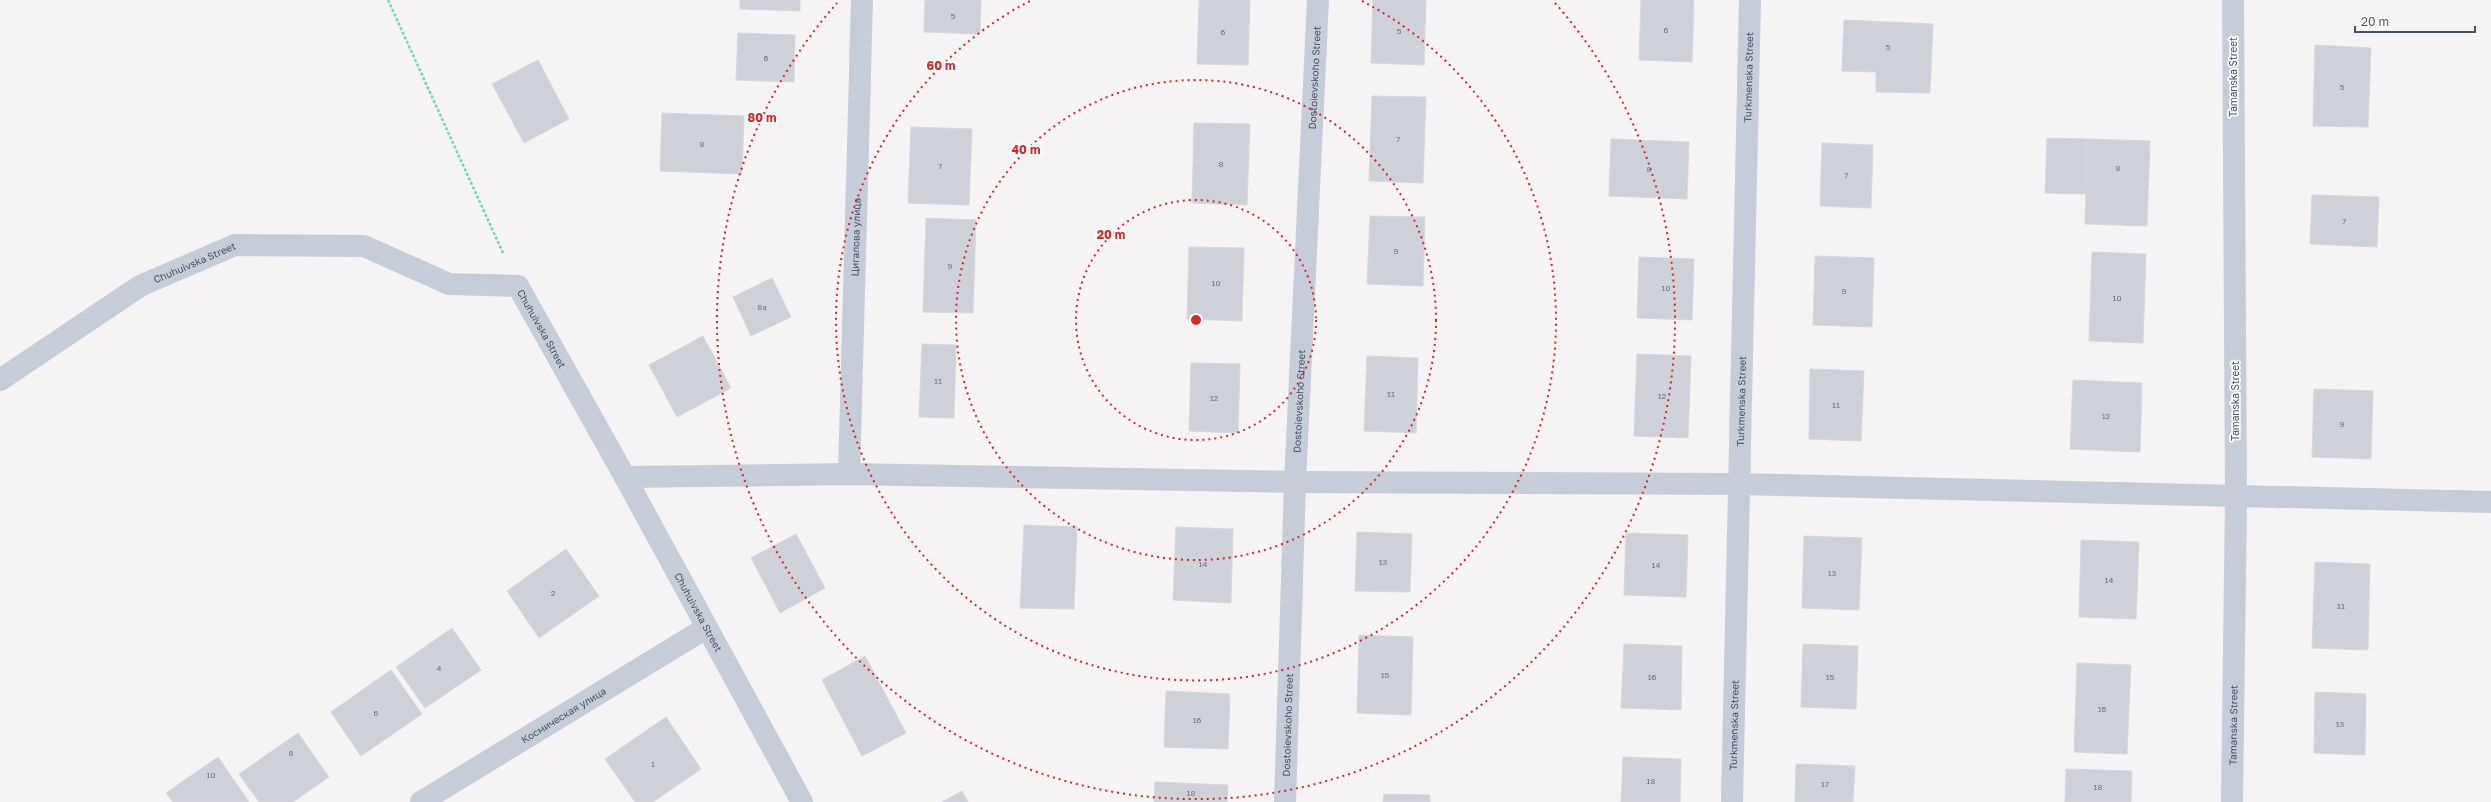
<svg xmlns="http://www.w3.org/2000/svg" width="2491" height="802" font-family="'Golos Text',sans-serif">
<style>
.building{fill:#cfd1d8;stroke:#d7d8de}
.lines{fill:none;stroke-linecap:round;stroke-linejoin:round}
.path{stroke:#74d6b1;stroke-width:2.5;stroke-dasharray:3 2;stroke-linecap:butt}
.minor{stroke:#c6cdd8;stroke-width:22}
.ring{fill:none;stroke:#d62828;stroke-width:2;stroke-dasharray:2 4}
.labels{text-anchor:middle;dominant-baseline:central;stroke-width:3.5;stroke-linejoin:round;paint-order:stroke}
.number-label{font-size:8px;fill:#6a7280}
.street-label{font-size:10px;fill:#485363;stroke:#fff}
.centre{fill:#d62828;stroke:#fff;stroke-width:2}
.ring-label{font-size:12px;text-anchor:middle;font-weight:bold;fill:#d62828;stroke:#fff;stroke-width:3.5;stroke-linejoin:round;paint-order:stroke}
</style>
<rect width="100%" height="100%" fill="#f5f3f3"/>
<g class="building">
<polygon points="740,0 800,0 800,11 740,9"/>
<polygon points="925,0 981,0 980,34 924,32"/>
<polygon points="1199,0 1250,0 1248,65 1197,64"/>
<polygon points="1373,0 1426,0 1424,65 1371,63"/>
<polygon points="1641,0 1694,0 1692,62 1639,60"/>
<polygon points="1844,20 1933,24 1930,93 1876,92 1876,72 1842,71"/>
<polygon points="738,33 795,35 794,82 736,80"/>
<polygon points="2315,45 2371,48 2368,127 2313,126"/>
<polygon points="538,60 569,119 524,143 492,84"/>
<polygon points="1372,96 1426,97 1423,183 1369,181"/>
<polygon points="662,113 744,116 742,174 660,171"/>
<polygon points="1194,123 1250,124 1247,205 1192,203"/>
<polygon points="911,127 972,129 969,205 908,203"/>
<polygon points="2047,138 2087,139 2086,194 2045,193"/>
<polygon points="1611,139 1689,142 1687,199 1609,196"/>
<polygon points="2087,139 2150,141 2147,226 2085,224"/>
<polygon points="1822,143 1873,145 1871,208 1820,206"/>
<polygon points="2312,195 2379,197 2377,247 2310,244"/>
<polygon points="1370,216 1425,217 1423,286 1367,284"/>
<polygon points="926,218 976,220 973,313 923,312"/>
<polygon points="1189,247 1244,248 1242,321 1187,319"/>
<polygon points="2092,252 2146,254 2143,343 2089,341"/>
<polygon points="1815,256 1874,258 1872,327 1813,325"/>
<polygon points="1639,257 1694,259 1692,320 1637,318"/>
<polygon points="772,278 791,317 751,336 733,297"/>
<polygon points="703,336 731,388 677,417 649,365"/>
<polygon points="922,344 956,345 954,418 919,417"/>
<polygon points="1637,354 1691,356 1688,438 1634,436"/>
<polygon points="1367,356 1418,358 1416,433 1364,431"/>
<polygon points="1191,363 1240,364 1238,433 1189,431"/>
<polygon points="1810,369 1864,371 1861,441 1809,439"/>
<polygon points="2073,380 2142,383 2140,452 2070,449"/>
<polygon points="2314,389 2373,391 2371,459 2312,457"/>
<polygon points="1024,525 1077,527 1074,609 1020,608"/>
<polygon points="1176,527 1233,529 1231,603 1173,600"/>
<polygon points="1357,532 1412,534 1410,592 1355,591"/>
<polygon points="1626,533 1688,535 1686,597 1624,595"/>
<polygon points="796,534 825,588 780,613 751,558"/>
<polygon points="1804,536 1862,538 1859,610 1802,608"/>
<polygon points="2081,540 2139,542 2136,619 2079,617"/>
<polygon points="566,549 599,596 539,638 507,591"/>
<polygon points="2315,562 2370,564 2368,650 2312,648"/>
<polygon points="452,628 481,670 425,708 396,667"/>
<polygon points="1359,635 1413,637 1411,715 1357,713"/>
<polygon points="1624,644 1682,646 1681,710 1621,708"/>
<polygon points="1803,644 1858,646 1856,709 1801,707"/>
<polygon points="865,656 906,733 862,756 822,680"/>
<polygon points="2077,663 2131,665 2127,754 2074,752"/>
<polygon points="391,670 422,714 361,756 331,712"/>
<polygon points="1166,691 1230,694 1228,749 1164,747"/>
<polygon points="2315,692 2366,694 2365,755 2314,753"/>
<polygon points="666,717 701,769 653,802 635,802 605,759"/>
<polygon points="298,733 329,777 293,802 259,802 239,774"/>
<polygon points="218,757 249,802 173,802 166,793"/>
<polygon points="1623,757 1681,759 1680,802 1621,802"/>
<polygon points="1796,764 1855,766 1853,802 1795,802"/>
<polygon points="2066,769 2132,771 2131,802 2065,802"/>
<polygon points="1155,782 1228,785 1227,802 1154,802"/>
<polygon points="962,791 968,802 942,802"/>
<polygon points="1384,794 1430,795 1430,802 1383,802"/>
</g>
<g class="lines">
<polyline class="path" points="388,0 503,253"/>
<g class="minor">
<path id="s1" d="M0 380 140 286 235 245 364 246 449 284 518 286 625 477 802 802"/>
<path id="s2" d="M849 474 862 0"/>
<polyline points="625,477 849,474 1295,482 1739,484 2491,502"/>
<path id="s3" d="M421 802 706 628"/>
<path id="s4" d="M1285 802 1295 482 1318 0"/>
<path id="s5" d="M1732 802 1750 0"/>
<path id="s6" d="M2232 802 2236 496 2233 0"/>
</g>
</g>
<g class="ring">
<circle cx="1196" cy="320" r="120"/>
<circle cx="1196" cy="320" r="240"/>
<path d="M1362 1A360 360 0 1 1 1030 1"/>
<path d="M1555 3A479 479 0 1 1 837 3"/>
</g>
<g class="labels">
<g class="number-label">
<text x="953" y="16">5</text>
<text x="1666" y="30">6</text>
<text x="1399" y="31">5</text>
<text x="1223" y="32">6</text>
<text x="1888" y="47">5</text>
<text x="766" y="58">6</text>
<text x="2342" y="87">5</text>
<text x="1398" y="139">7</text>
<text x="702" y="144">8</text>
<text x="1221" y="164">8</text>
<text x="940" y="166">7</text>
<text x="2118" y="168">8</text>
<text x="1649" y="169">8</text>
<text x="1846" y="175">7</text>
<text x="2344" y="221">7</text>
<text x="1396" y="251">9</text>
<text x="950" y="266">9</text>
<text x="1216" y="283">10</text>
<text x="1666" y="288">10</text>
<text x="1844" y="291">9</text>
<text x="2117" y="298">10</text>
<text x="762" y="307">8а</text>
<text x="938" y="381">11</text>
<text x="1391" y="394">11</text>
<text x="1662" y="396">12</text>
<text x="1214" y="398">12</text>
<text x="1836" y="405">11</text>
<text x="2106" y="416">12</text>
<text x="2342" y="424">9</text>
<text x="1383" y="562">13</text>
<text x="1203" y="564">14</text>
<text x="1656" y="565">14</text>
<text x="1832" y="573">13</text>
<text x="2109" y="580">14</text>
<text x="553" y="593">2</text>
<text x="2341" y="606">11</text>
<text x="439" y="668">4</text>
<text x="1385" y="675">15</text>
<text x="1652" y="677">16</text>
<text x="1830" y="677">15</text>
<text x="2102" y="709">16</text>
<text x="376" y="713">6</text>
<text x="1197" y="720">16</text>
<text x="2340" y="724">13</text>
<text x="291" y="753">8</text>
<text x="653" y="764">1</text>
<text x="211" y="775">10</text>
<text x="1651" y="781">18</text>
<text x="1825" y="784">17</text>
<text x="2098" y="787">18</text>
<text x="1191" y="793">18</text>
</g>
<g class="street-label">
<text stroke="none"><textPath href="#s4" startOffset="725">Dostoievskoho Street</textPath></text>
<text stroke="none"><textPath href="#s5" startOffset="725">Turkmenska Street</textPath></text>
<text transform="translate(2233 77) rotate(-90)">Tamanska Street</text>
<text stroke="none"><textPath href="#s2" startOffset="237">Цигалова улица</textPath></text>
<text stroke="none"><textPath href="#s1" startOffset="228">Chuhuivska Street</textPath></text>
<text stroke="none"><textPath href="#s1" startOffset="612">Chuhuivska Street</textPath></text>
<text stroke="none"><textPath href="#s4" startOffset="401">Dostoievskoho Street</textPath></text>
<text stroke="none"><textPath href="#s5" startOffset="401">Turkmenska Street</textPath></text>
<text transform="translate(2235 401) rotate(-90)">Tamanska Street</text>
<text stroke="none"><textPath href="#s1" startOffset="936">Chuhuivska Street</textPath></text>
<text stroke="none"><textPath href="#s3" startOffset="167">Космическая улица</textPath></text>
<text stroke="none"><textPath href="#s4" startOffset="77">Dostoievskoho Street</textPath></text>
<text stroke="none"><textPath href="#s5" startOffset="77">Turkmenska Street</textPath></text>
<text stroke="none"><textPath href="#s6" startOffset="77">Tamanska Street</textPath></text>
</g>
</g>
<circle cx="1196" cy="320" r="6" class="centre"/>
<g class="ring-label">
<text x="941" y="70">60 m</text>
<text x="762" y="122">80 m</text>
<text x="1026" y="154">40 m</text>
<text x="1111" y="239">20 m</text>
</g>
<path d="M2355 26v6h120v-6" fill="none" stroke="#485363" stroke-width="2"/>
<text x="2361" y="26" font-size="12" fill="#485363" stroke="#ffffff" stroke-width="3" paint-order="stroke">20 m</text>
</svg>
